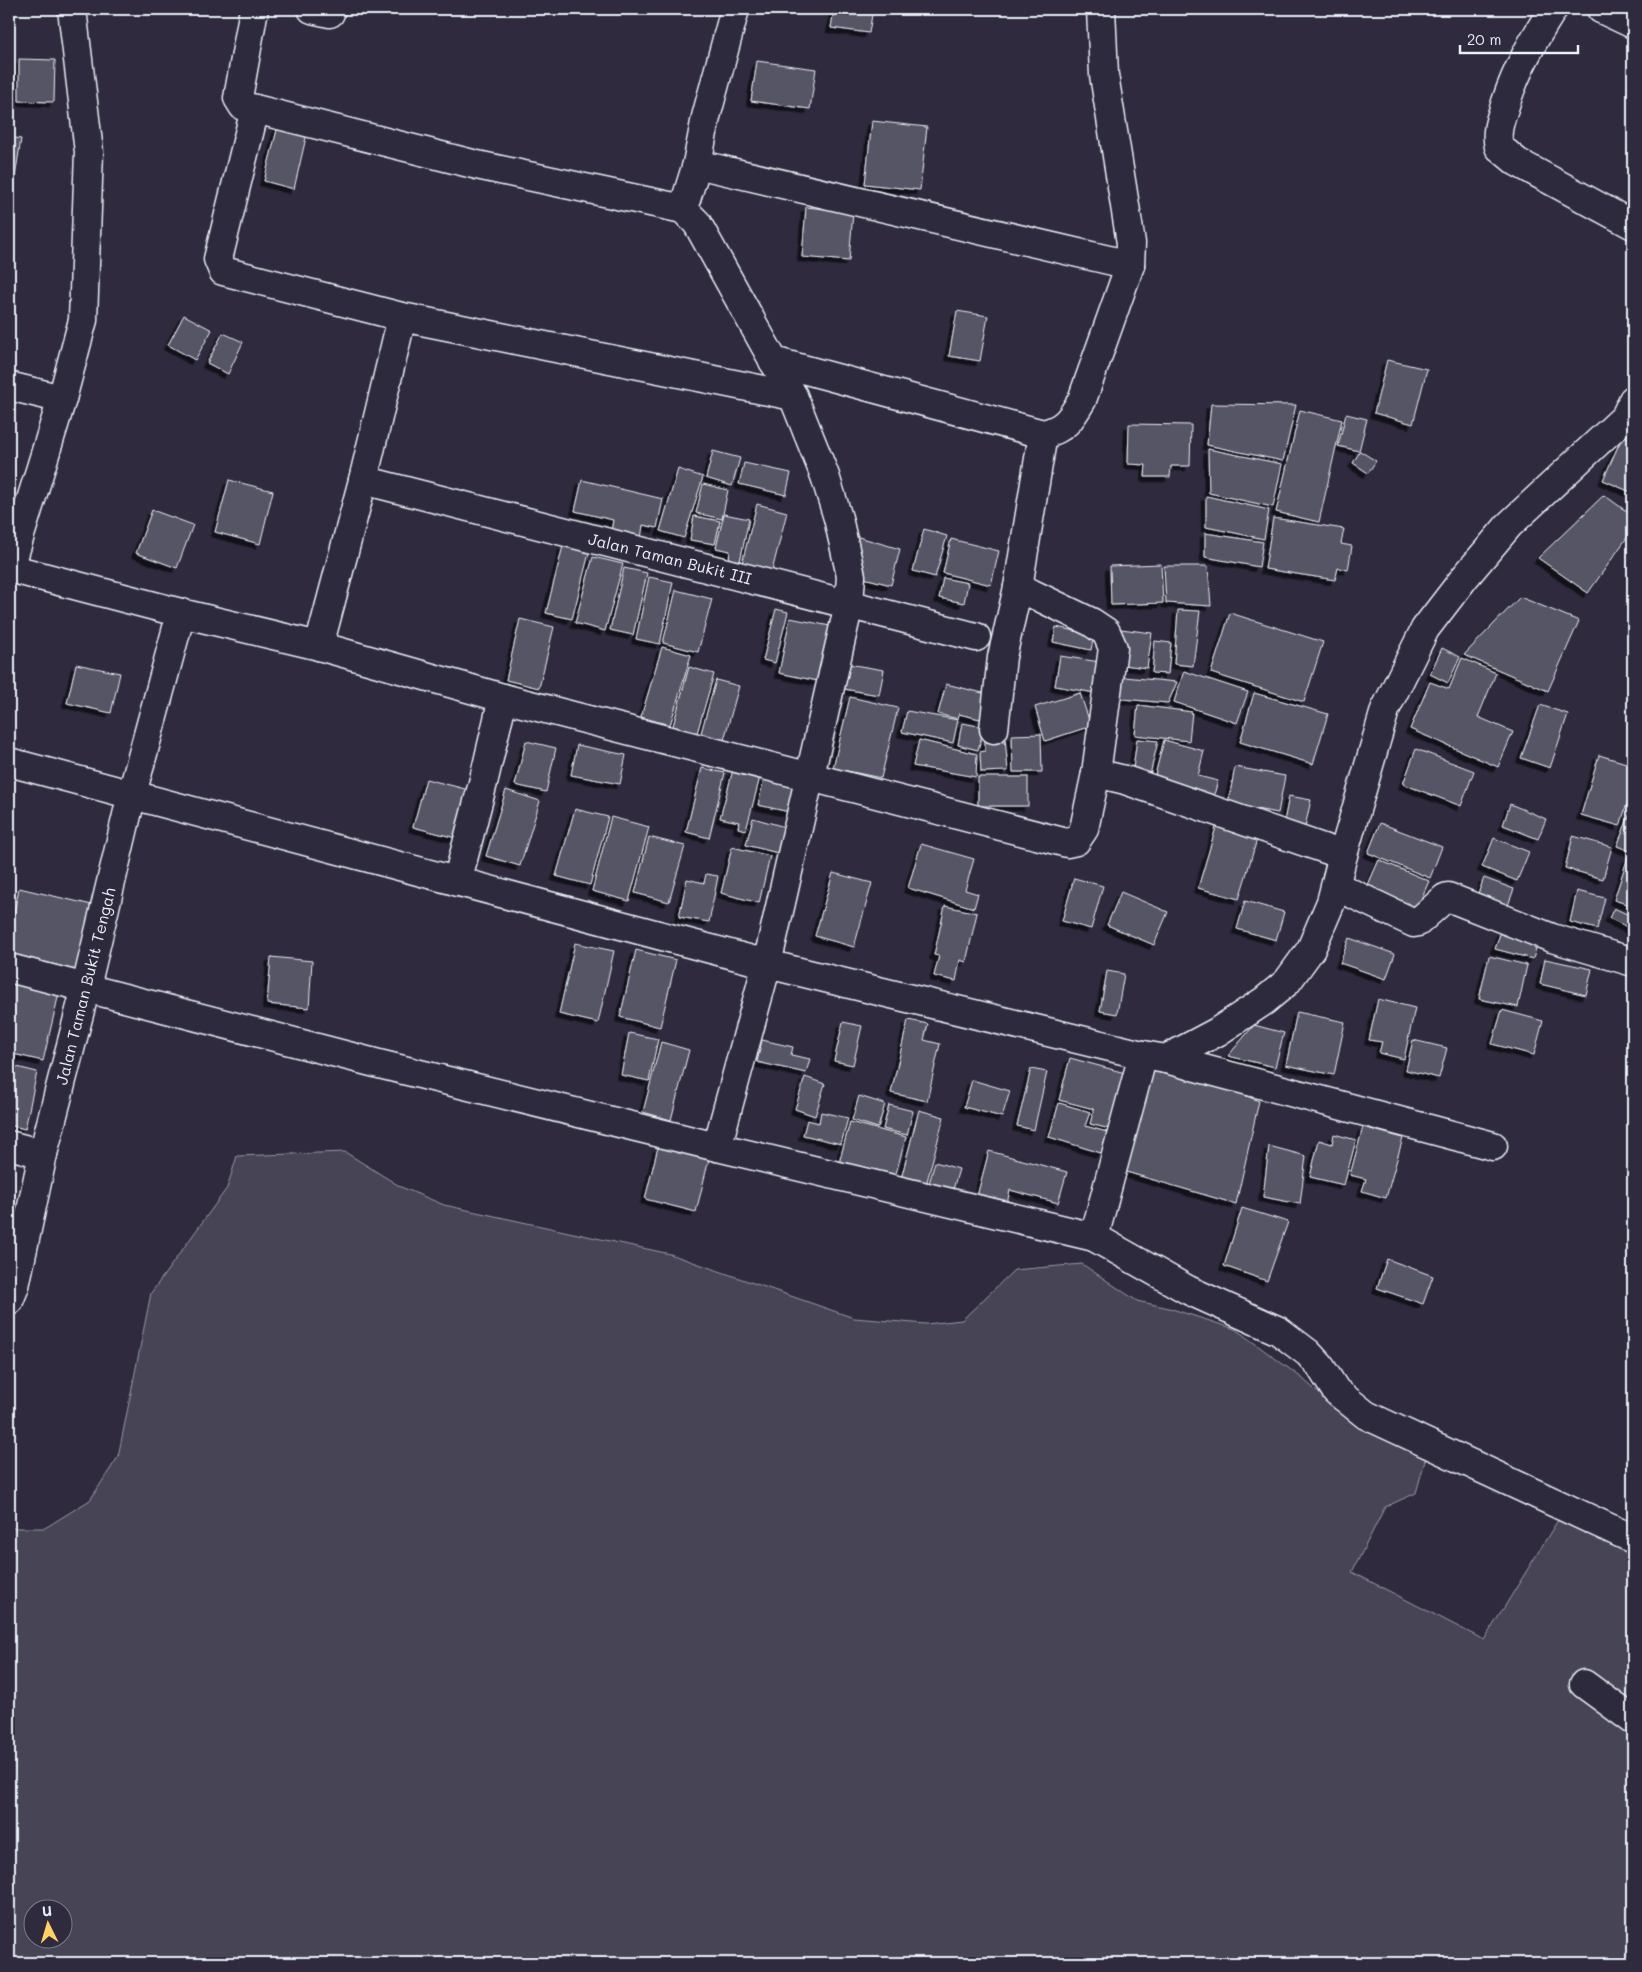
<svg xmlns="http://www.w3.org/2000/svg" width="1642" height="1972" font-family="Mali,sans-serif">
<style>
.green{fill:#464455;stroke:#979aa6;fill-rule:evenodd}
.building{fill:#575565;stroke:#e8f1f8;filter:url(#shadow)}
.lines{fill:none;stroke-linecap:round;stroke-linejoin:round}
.minor-casing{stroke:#e8f1f8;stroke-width:31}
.minor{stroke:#2f2a3d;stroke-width:28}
.labels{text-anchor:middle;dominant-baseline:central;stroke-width:4;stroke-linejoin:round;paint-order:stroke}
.street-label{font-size:16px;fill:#e8f1f8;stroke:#2f2a3d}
</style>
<defs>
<filter id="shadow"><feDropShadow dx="-4.5" dy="4.5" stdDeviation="0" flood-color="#0009"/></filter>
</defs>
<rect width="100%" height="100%" fill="#2f2a3d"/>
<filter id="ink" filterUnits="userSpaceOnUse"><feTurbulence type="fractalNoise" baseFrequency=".02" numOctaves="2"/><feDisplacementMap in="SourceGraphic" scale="10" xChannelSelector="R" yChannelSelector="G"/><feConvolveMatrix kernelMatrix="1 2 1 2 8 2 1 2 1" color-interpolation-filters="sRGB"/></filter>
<g filter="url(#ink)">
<path class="green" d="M345 1152 401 1187 444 1205 670 1254 854 1318 926 1324 962 1320 1014 1270 1082 1264 1137 1301 1169 1308 1235 1329 1302 1378 1346 1418 1426 1457 1416 1493 1385 1507 1352 1572 1484 1640 1558 1520 1633 1555V1963H9V1528H45L90 1500 118 1457 151 1293 227 1188 237 1156ZM32 1910H62V1940H32Z"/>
<g class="building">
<polygon points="834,9 873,9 869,33 831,28"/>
<polygon points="19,59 55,60 54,102 19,101"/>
<polygon points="757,61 816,69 810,109 751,101"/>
<polygon points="872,121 927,127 920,190 865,184"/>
<polygon points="279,122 308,129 294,189 264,181"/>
<polygon points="9,137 21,139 10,209 9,208"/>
<polygon points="806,207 853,212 849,261 802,257"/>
<polygon points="957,311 988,316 980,361 949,356"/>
<polygon points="184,315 212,330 195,360 168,345"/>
<polygon points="223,333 243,342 228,374 207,363"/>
<polygon points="1387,360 1427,369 1413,424 1374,413"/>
<polygon points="1211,404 1296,405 1283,461 1207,445"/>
<polygon points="1300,410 1342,420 1319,522 1276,512"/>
<polygon points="1346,414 1367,419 1359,451 1338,446"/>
<polygon points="1129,424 1191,425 1190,466 1171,466 1170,477 1145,477 1146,465 1128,464"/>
<polygon points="1623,435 1633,440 1633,493 1603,480"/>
<polygon points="1208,449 1282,464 1273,507 1209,493"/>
<polygon points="713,451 740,458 732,486 706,478"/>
<polygon points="1360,451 1376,461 1368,473 1353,463"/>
<polygon points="744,463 791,473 786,495 739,484"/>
<polygon points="678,469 703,477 684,538 660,531"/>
<polygon points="229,480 273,491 260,544 215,532"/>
<polygon points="582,480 663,499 657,528 643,525 641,539 611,532 613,520 575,511"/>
<polygon points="703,484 728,490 722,519 696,513"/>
<polygon points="1604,495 1633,516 1633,529 1588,593 1538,558"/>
<polygon points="1206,496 1269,510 1264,539 1206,527"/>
<polygon points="757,504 787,512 772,571 742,563"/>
<polygon points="152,510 193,525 177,568 136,553"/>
<polygon points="724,514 749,519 740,561 729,559 730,551 716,548"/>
<polygon points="694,516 720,521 715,544 690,540"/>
<polygon points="1273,518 1344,529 1341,544 1352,546 1348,570 1338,568 1335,580 1265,569"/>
<polygon points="924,529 947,536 935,577 913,571"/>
<polygon points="1205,533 1263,542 1259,567 1205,557"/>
<polygon points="855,536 900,549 891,585 856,576"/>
<polygon points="951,539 999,551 991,585 943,573"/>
<polygon points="563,546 589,553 572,619 546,613"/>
<polygon points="593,557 623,564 605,631 575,623"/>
<polygon points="1161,564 1163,603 1111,605 1110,566"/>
<polygon points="1164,566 1208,566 1211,606 1166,603"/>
<polygon points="624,568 647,573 633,635 610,630"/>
<polygon points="649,577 673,582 660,644 636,639"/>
<polygon points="943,578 968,583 964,603 939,598"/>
<polygon points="676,590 712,599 698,652 663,643"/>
<polygon points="1520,597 1579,621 1548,691 1464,655"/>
<polygon points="776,609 788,612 775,663 763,660"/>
<polygon points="1178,610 1200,611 1193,666 1174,664"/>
<polygon points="1230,613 1323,642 1304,702 1211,673"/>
<polygon points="790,618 830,626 818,681 779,673"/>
<polygon points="520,619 554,627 539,688 506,680"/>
<polygon points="1056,627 1094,635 1091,650 1053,642"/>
<polygon points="1121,629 1152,633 1147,668 1116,664"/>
<polygon points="1155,641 1171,643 1168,674 1152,673"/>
<polygon points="662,647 691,655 670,725 641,717"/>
<polygon points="1442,648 1460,657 1448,683 1430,674"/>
<polygon points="1060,656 1100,662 1095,693 1055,686"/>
<polygon points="1462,658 1496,673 1478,717 1513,732 1498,767 1410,729 1430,682 1449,689"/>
<polygon points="842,663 884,670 879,695 838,688"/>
<polygon points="76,664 120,673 111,713 67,703"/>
<polygon points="689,667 714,674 697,733 673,726"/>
<polygon points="1184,671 1248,692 1237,723 1174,702"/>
<polygon points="1114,676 1177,682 1168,703 1111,698"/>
<polygon points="716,680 739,686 724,740 701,733"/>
<polygon points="946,684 987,694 980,719 959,714 958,719 938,714"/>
<polygon points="1080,693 1091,726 1045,741 1035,707"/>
<polygon points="1254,693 1328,714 1313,764 1240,742"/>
<polygon points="850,697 898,708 881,778 833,768"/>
<polygon points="1138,705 1192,712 1189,741 1135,735"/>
<polygon points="1540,705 1568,714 1550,768 1521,758"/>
<polygon points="907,711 958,720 953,743 902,732"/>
<polygon points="962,723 984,727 978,750 958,745"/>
<polygon points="1041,734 1042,772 1013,772 1012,735"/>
<polygon points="1005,738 1008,771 981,772 980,752 985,751 985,740"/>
<polygon points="1137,739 1158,741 1149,779 1132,776"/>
<polygon points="919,740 977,754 976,777 913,766"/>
<polygon points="1164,740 1204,751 1198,776 1218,781 1213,798 1153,783"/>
<polygon points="526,741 556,748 546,792 515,785"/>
<polygon points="577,745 626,755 620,784 571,775"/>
<polygon points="1416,749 1474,771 1461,806 1403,784"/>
<polygon points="1599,755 1633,765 1633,784 1620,826 1581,815"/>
<polygon points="1235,767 1285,776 1278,813 1228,804"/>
<polygon points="702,768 725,773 709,838 686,832"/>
<polygon points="733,770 760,777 746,830 738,828 739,822 720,818"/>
<rect x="978" y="777" width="50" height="29"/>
<polygon points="764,778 800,787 794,813 758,805"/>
<polygon points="426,779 469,790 456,838 413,827"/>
<polygon points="506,790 540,801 520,866 486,856"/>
<polygon points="1289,796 1311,800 1305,827 1284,822"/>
<polygon points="1510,804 1546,819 1538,839 1503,825"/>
<polygon points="575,809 608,817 590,885 556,876"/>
<polygon points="1631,811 1633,812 1633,852 1617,846"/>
<polygon points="611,817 649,827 629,901 592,891"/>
<polygon points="753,818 785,827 778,853 746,845"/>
<polygon points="1380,823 1442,847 1430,878 1368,853"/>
<polygon points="1217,824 1258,836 1239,899 1198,888"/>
<polygon points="1573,836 1612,847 1603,879 1565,868"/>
<polygon points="649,837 685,846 669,902 635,893"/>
<polygon points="1494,838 1529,852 1517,881 1482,867"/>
<polygon points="921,844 974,859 965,890 978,894 974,908 908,888"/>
<polygon points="732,847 770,856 759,903 721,893"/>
<polygon points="1628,857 1633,859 1633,906 1614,900"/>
<polygon points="1379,860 1429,881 1413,917 1363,896"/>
<polygon points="833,873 872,883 854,947 815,936"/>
<polygon points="706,874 718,876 709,922 679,917 687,879 704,883"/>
<polygon points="1074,878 1103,886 1091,929 1062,921"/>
<polygon points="1484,878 1514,889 1504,916 1474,904"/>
<polygon points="19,888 92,905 76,970 9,953 9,938"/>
<polygon points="1577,891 1605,898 1597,929 1570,922"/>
<polygon points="1121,892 1168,912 1154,945 1107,925"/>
<polygon points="1245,901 1284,912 1276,940 1237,929"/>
<polygon points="945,906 977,913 966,962 960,960 956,981 934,976 939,956 934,955"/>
<polygon points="1614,908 1633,917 1633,930 1609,918"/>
<polygon points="1501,931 1538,941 1533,959 1495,949"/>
<polygon points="1349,938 1395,954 1386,979 1340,963"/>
<polygon points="575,943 614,951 598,1023 559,1014"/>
<polygon points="636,950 676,960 660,1027 620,1017"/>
<polygon points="1489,956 1527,965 1518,1007 1479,999"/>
<polygon points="271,957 312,961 309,1008 267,1004"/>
<polygon points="1545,959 1592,969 1586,995 1540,984"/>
<polygon points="1107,971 1124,974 1117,1014 1100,1011"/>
<polygon points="9,976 60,989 43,1061 9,1053"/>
<polygon points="1378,999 1415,1008 1404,1059 1379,1053 1382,1042 1369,1040"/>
<polygon points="1502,1010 1543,1021 1534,1055 1492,1044"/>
<polygon points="1297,1012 1345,1022 1334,1075 1286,1065"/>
<polygon points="908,1020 928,1024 924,1040 940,1044 927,1101 891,1093"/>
<polygon points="843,1022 862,1026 853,1065 834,1061"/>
<polygon points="1254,1025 1284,1033 1275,1067 1228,1056"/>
<polygon points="629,1033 658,1039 649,1081 621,1075"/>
<polygon points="762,1040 793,1047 791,1055 810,1059 806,1073 757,1062"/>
<polygon points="1413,1040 1447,1048 1439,1078 1406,1070"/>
<polygon points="661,1042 689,1050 671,1120 643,1112"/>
<polygon points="1070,1058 1125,1073 1110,1129 1090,1124 1094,1109 1059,1100"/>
<polygon points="1156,1060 1259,1101 1236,1204 1123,1171"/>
<polygon points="9,1065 37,1072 25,1129 9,1125"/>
<polygon points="1031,1069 1047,1072 1034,1130 1017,1126"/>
<polygon points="805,1077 825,1084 815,1116 795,1109"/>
<polygon points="972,1080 1010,1091 1002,1117 964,1107"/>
<polygon points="859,1096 885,1104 878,1128 852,1120"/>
<polygon points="1059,1103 1090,1112 1085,1126 1107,1132 1101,1153 1049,1137"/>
<polygon points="889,1105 913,1111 907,1135 883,1129"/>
<polygon points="919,1110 944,1117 926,1185 901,1179"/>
<polygon points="821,1112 848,1118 841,1144 803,1135 807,1120 819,1123"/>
<polygon points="850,1122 906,1137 895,1177 839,1163"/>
<polygon points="1363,1127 1403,1138 1386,1198 1362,1191 1366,1179 1350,1175"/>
<polygon points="1334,1134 1356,1140 1344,1185 1310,1177 1319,1140 1332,1144"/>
<polygon points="1269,1146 1306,1156 1300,1204 1263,1197"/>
<polygon points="658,1147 709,1159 696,1212 645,1199"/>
<polygon points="989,1151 1067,1172 1058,1203 1010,1190 1006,1208 976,1200"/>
<polygon points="935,1162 959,1169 952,1193 928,1187"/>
<polygon points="1242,1208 1288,1222 1267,1281 1224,1266"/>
<polygon points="1387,1259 1433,1276 1423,1304 1377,1288"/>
</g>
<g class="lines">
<defs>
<g id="minor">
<polyline points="254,9 238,98 243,106 477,165 683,209 697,223 793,396 825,476 838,518 851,576 849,604 767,964 717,1147"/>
<polyline points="312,9 330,13"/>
<polyline points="1101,9 1104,75 1131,243 1130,265"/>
<path d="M1553 9C1534 39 1517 68 1506 102 1501 119 1495 130 1499 147L1517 162 1633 225"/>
<polyline points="1601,9 1633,24"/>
<polyline points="255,109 218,259 223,271 402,317 793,396"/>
<path d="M697 164 1130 265 1082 400C1071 419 1065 429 1043 434L773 361"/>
<polyline points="683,209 697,164 706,117 735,9"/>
<polyline points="9,386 62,399"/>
<polyline points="363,480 976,637"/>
<polyline points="9,568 181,613 319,646 503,698 1067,843 1076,841 1084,829 1096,773 1113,648 1106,632 1091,622 1018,587"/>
<polyline points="10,568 62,399 83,320 89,152 72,9"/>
<polyline points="319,646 363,480 402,317"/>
<polyline points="994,729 1002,657 1018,587 1043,434"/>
<polyline points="9,762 767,964 1143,1055 1166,1059 1493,1146"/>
<polyline points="1096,773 1125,780 1343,855"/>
<polyline points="457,882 484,779 503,698"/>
<polyline points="1336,886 1414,923 1418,922 1445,898 1448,897 1552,938 1633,962"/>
<polyline points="9,968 379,1064 717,1147 1094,1237 1188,1290 1279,1331 1308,1353 1320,1366 1336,1391 1366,1415 1633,1539"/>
<polyline points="1166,1059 1217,1032 1264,1001 1287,982 1311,949 1331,902 1343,855 1385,710 1425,629 1465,577 1509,525 1625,417 1633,400"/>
<polyline points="9,1145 43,1154"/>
<polyline points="1094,1237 1143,1055"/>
<polyline points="9,1301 15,1286 43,1154 86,987 132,794 181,613"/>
<polyline points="1584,1684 1633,1720"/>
</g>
</defs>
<use href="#minor" class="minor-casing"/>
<use href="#minor" class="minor"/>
</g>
</g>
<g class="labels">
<g class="street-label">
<text transform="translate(670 558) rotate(14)">Jalan Taman Bukit III</text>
<text transform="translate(85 986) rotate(-76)">Jalan Taman Bukit Tengah</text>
</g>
</g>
<rect width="1642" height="1972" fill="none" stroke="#2f2a3d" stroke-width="30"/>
<rect x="15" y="15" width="1612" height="1942" fill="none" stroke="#e8f1f8" stroke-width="2" filter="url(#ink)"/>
<g transform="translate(48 1924) rotate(355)"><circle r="24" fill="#2f2a3d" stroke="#797a88"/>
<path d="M0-4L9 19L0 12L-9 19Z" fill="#ffd166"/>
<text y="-8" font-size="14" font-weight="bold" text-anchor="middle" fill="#e8f1f8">U</text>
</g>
<path d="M1460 45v8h118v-8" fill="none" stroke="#e8f1f8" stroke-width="2.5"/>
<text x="1467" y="45" font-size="15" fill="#e8f1f8" stroke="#2f2a3d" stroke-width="4" paint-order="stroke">20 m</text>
</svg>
